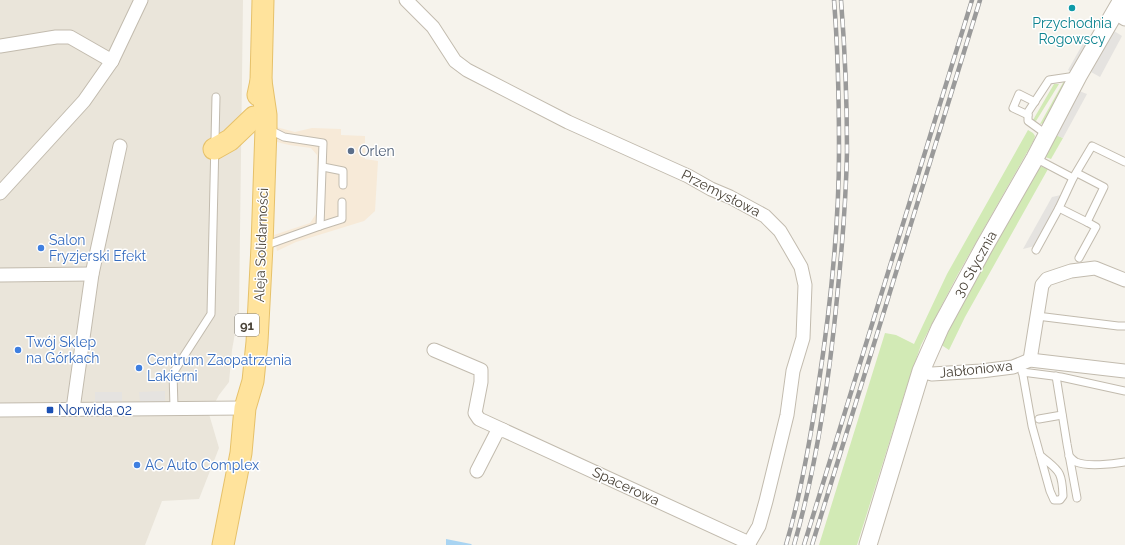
<svg xmlns="http://www.w3.org/2000/svg" width="1125" height="545" font-family="Raleway,sans-serif">
<style>
.residential{fill:#eae5da}
.commercial{fill:#f7ead8}
.green{fill:#d2eab5}
.parking{fill:#e5e3e0}
.water{fill:#a9d4f2}
.lines{fill:none;stroke-linecap:round;stroke-linejoin:round}
.service-casing{stroke:#c2bbae;stroke-width:9}
.minor-casing{stroke:#c2bbae;stroke-width:15}
.tertiary-casing{stroke:#c2bbae;stroke-width:19}
.primary-casing{stroke:#e6c16a;stroke-width:23}
.service{stroke:#fff;stroke-width:7}
.minor{stroke:#fff;stroke-width:13}
.tertiary{stroke:#fff;stroke-width:17}
.primary{stroke:#ffe39c;stroke-width:21}
.rail-casing{stroke:#9a9a9a;stroke-width:4.5}
.rail{stroke:#fff;stroke-width:3;stroke-dasharray:9;stroke-linecap:butt}
.culture-dot{fill:#0f9aa8;stroke:#fff;stroke-width:1.5}
.service-dot{fill:#5c6f8a;stroke:#fff;stroke-width:1.5}
.shop-dot{fill:#3f7fe0;stroke:#fff;stroke-width:1.5}
.transit-dot{fill:#1a4fb4;stroke:#fff;stroke-width:1.5}
.labels{text-anchor:middle;dominant-baseline:central;stroke-width:3;stroke-linejoin:round;paint-order:stroke}
.shield{fill:#fff;stroke:#817c74;stroke-width:1}
.shield-label{font-size:13px;font-weight:bold;fill:#4b4439}
.culture-label{font-size:14px;fill:#0d838f;stroke:#fff}
.service-label{font-size:14px;fill:#4e5e75;stroke:#fff;text-anchor:start}
.street-label{font-size:14px;fill:#4b4439;stroke:#fff}
.shop-label{font-size:14px;fill:#366cbe;stroke:#fff;text-anchor:start}
.transit-label{font-size:14px;fill:#164399;stroke:#fff;text-anchor:start}
</style>
<rect width="100%" height="100%" fill="#f6f3ec"/>
<polygon class="residential" points="0,0 243,0 239,311 232,350 229,382 219,395 209,414 219,448 199,499 162,501 145,545 0,545"/>
<polygon class="commercial" points="276,127 295,132 312,128 341,129 341,135 365,136 365,159 378,161 375,211 364,221 296,242 277,251 274,235 310,223 316,214 317,155 311,148 289,145 273,141"/>
<g class="green">
<polygon points="1064,81 1069,82 1046,123 1040,124"/>
<polygon points="1054,84 1059,84 1036,121 1033,120"/>
<polygon points="1028,130 1033,133 1035,136 1034,140 958,274 921,345 906,389 857,545 819,545 885,333 896,335 914,344 947,274"/>
<polygon points="1056,135 1063,138 1051,159 1045,157 1045,154"/>
<polygon points="1040,166 1048,169 965,317 949,350 940,344 964,298"/>
</g>
<g class="parking">
<polygon points="1114,31 1122,36 1100,77 1091,72"/>
<polygon points="1085,40 1091,43 1075,74 1068,70"/>
<polygon points="1079,91 1087,94 1063,138 1055,135"/>
<polygon points="1061,195 1035,246 1023,249 1052,197"/>
<polygon points="165,391 165,402 140,402 139,392"/>
<polygon points="95,392 122,392 122,403 95,404"/>
</g>
<polygon class="water" points="446,539 471,544 472,545 446,545"/>
<g class="lines">
<defs>
<g id="service">
<polyline points="1028,115 1013,108 1019,94 1035,102"/>
<polyline points="1046,134 1028,121 1028,112 1049,80 1076,76"/>
<polyline points="1035,158 1073,178 1092,146 1125,162"/>
<polyline points="323,167 343,171 343,185"/>
<polyline points="1073,178 1059,208 1087,222 1104,187 1077,173"/>
<polyline points="320,226 342,219 342,202"/>
<polyline points="264,246 320,226 323,143 284,137 268,129"/>
<polyline points="1036,250 1059,208"/>
<polyline points="1079,258 1096,227 1087,222"/>
<polyline points="1037,316 1118,326 1125,326"/>
<path d="M1021 364 1032 426 1050 491 1054 500H1060L1063 496C1062 469 1058 471 1040 455"/>
<polyline points="1022,372 1061,377 1125,391"/>
<polyline points="1056,376 1067,444 1077,498"/>
<polyline points="174,407 173,373 211,314 216,97"/>
<polyline points="1039,419 1062,415"/>
<path d="M1069 456C1071 458 1074 461 1076 462 1087 467 1113 464 1125 462"/>
</g>
<g id="minor">
<polyline points="406,0 433,27 455,61 467,70 568,122 688,176 711,189 730,197 765,216 780,231 790,248 801,267 805,285 803,338 793,371 787,415 766,501 759,526 748,545"/>
<polyline points="1115,13 1125,19"/>
<polyline points="0,46 56,37 70,37 112,61"/>
<polyline points="0,193 84,101 112,61 141,0"/>
<polyline points="0,275 92,274"/>
<polyline points="434,350 481,370 481,382 475,413 479,419 503,430"/>
<polyline points="1030,360 1042,285 1047,279 1071,271 1095,268 1125,280"/>
<polyline points="921,371 932,374 981,371 1013,367 1030,360 1125,371"/>
<polyline points="73,409 92,274 120,146"/>
<polyline points="0,410 245,408"/>
<polyline points="477,471 497,432 503,430 749,543"/>
</g>
<polyline id="tertiary" points="868,545 921,371 940,328 984,247 1035,158 1078,76 1122,0"/>
<g id="primary">
<polyline points="258,95 261,81 263,0"/>
<polyline points="214,149 230,140 254,117"/>
<polyline points="223,545 241,453 245,408 253,381 257,342 262,246 266,128 266,115 261,81"/>
</g>
</defs>
<use href="#service" class="service-casing"/>
<use href="#minor" class="minor-casing"/>
<use href="#tertiary" class="tertiary-casing"/>
<use href="#primary" class="primary-casing"/>
<use href="#service" class="service"/>
<use href="#minor" class="minor"/>
<use href="#tertiary" class="tertiary"/>
<use href="#primary" class="primary"/>
<defs>
<g id="rail">
<path d="M786 545C801 494 810 441 818 388 830 310 839 230 839 151 839 100 838 50 834 0"/>
<path d="M794 545C817 465 829 381 837 298 842 249 846 200 847 151 847 100 845 50 841 0"/>
<polyline points="804,545 972,0"/>
<polyline points="812,545 980,0"/>
</g>
</defs>
<use href="#rail" class="rail-casing"/>
<use href="#rail" class="rail"/>
</g>
<circle class="culture-dot" cx="1072" cy="8" r="4"/>
<circle class="service-dot" cx="351" cy="151" r="4"/>
<g class="shop-dot">
<circle cx="41" cy="248" r="4"/>
<circle cx="18" cy="350" r="4"/>
<circle cx="139" cy="368" r="4"/>
<circle cx="137" cy="465" r="4"/>
</g>
<rect class="transit-dot" x="46" y="406" width="8" height="8" rx="2"/>
<g class="labels">
<rect class="shield" x="235" y="314" width="24" height="22" rx="3"/>
<g class="shield-label">
<text x="247" y="325">91</text>
</g>
<g class="culture-label">
<text x="1072" y="23">Przychodnia<tspan x="1072" dy="16">Rogowscy</tspan></text>
</g>
<g class="service-label">
<text x="359" y="151">Orlen</text>
</g>
<g class="street-label">
<text transform="translate(721 193) rotate(27)">Przemysłowa</text>
<text transform="translate(261 245) rotate(-88)">Aleja Solidarności</text>
<text transform="translate(975 264) rotate(-61)">30 Stycznia</text>
<text transform="translate(976 369) rotate(-6)">Jabłoniowa</text>
<text transform="translate(626 486) rotate(25)">Spacerowa</text>
</g>
<g class="shop-label">
<text x="49" y="240">Salon<tspan x="49" dy="16">Fryzjerski Efekt</tspan></text>
<text x="26" y="342">Twój Sklep<tspan x="26" dy="16">na Górkach</tspan></text>
<text x="147" y="360">Centrum Zaopatrzenia<tspan x="147" dy="16">Lakierni</tspan></text>
<text x="145" y="465">AC Auto Complex</text>
</g>
<g class="transit-label">
<text x="58" y="410">Norwida 02</text>
</g>
</g>
</svg>
